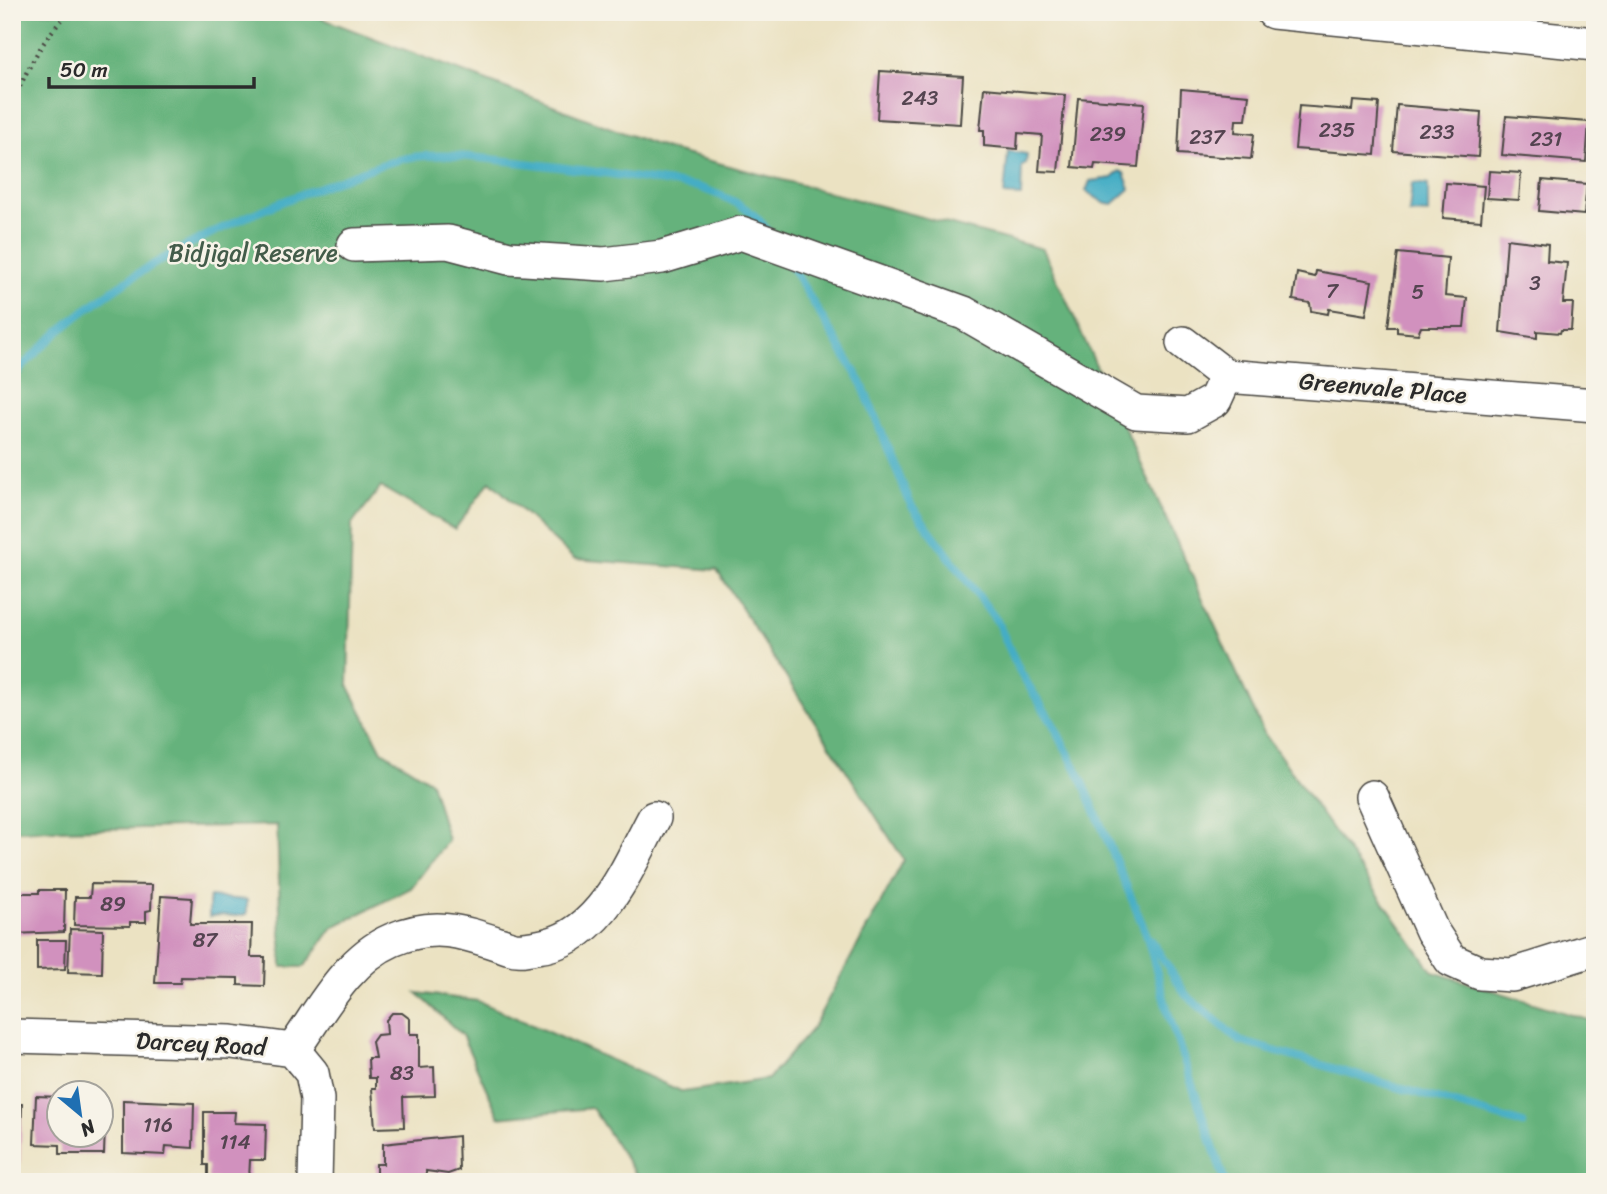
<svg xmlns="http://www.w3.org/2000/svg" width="1607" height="1194" font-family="Sriracha,sans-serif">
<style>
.forest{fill:#65b27b;stroke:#486e53;stroke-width:2}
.water{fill:#45adc5;stroke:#386c78;stroke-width:2}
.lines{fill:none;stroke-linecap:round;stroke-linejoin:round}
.stream{stroke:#45adc5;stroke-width:8}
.building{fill:#d191be}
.minor-casing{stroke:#484642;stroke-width:36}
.path{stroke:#484642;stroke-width:4.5;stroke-dasharray:2 5;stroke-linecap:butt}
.minor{stroke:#fff;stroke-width:33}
.labels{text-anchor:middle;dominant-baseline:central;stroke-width:5;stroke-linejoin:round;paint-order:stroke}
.number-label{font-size:21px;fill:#544450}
.park-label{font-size:24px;fill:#435c4a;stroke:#f7f3e8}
.street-label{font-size:24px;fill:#2b2b2b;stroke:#f7f3e8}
</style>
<rect width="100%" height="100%" fill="#f7f3e8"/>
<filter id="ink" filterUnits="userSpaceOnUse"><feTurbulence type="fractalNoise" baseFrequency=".0143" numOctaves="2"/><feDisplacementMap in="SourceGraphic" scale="14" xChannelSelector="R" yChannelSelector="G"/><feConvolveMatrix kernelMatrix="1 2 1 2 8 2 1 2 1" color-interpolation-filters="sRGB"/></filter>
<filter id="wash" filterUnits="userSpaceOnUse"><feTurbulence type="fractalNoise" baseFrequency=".00686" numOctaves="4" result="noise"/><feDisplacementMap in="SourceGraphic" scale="28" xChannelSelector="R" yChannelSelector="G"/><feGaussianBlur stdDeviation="1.57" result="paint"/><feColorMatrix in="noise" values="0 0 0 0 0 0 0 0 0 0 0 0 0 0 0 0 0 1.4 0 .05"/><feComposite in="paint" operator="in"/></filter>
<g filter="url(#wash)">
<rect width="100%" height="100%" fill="#ebe2c2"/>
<polygon class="forest" points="12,12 305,12 669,150 1043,249 1264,733 1433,972 1595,1022 1595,1182 641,1182 592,1108 499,1117 462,1035 417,993 478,1001 683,1092 768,1079 812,1029 904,860 717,570 574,559 490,481 455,529 381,487 352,524 348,685 382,751 431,782 448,840 411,888 333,927 304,967 282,967 277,825 12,831"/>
<g class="water">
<polygon points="1008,151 1027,154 1026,164 1022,166 1021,196 1004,195"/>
<polygon points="1120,171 1124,173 1130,189 1113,204 1106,204 1086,191 1090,181 1112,178"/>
<polygon points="1412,183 1428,185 1428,214 1409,213"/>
<path d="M209 897 247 900V914C233 919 223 912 209 917Z"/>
</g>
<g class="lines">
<g class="stream">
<polyline points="788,261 861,382 911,505 997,621 1020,672 1053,724 1083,782 1146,933 1169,1016 1225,1182"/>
<path d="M12 378C95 284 215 225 331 183 360 173 392 158 423 156 457 154 490 159 524 163 582 169 640 178 698 187 725 197 750 205 767 230"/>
<polyline points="1151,940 1186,995 1240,1041 1523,1124"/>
</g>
</g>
<g id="blocks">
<g class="building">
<polygon points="880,71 963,76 960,124 877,119"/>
<polygon points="984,88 1065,95 1058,172 1039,171 1042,135 1018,133 1017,149 984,146 984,130 980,130"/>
<polygon points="1181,89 1249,95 1246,120 1236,120 1235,132 1254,134 1251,159 1178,154"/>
<polygon points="1078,98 1144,103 1138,167 1095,164 1094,169 1072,167"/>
<polygon points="1353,101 1379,103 1375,155 1295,149 1299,106 1352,110"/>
<polygon points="1397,105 1481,112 1478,157 1393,151"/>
<polygon points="1506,116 1589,122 1586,162 1502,155"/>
<polygon points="1489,171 1521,173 1519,200 1487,198"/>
<polygon points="1542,180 1587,184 1584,215 1539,211"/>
<polygon points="1446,183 1484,186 1481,221 1443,218"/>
<polygon points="1507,239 1548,244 1547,261 1567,263 1563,303 1573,303 1571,330 1561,330 1560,333 1537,331 1537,338 1500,332"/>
<polygon points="1398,253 1448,258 1445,296 1467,298 1464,327 1421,327 1418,334 1397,332 1397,327 1388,327"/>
<polygon points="1316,271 1372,281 1366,315 1329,309 1328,314 1311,311 1310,303 1293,300 1297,273 1315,277"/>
<polygon points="91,884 152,885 151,910 146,911 146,922 130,922 130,926 74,925 75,897 90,897"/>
<polygon points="39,890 65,890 64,932 12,934 12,893 39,893"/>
<polygon points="161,896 192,898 190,924 252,924 251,957 265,957 264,986 238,985 238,978 181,977 180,983 155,983"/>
<polygon points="70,929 103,930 102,973 68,972"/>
<polygon points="37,940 66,940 65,969 37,970"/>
<polygon points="392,1013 402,1013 410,1019 410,1034 419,1034 419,1068 434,1067 435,1096 403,1097 404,1127 375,1128 372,1088 376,1088 376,1078 369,1078 368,1058 375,1058 372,1042 377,1035 387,1034 386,1020"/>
<polygon points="36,1096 60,1097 60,1134 102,1134 102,1099 106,1099 104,1154 60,1154 60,1145 34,1144"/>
<polygon points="123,1100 194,1103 193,1148 166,1146 165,1155 123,1153"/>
<polygon points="12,1104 22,1104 20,1163 12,1163"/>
<polygon points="204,1112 235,1112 234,1123 266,1124 265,1160 250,1160 249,1179 208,1179 208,1165 204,1165"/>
<polygon points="458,1136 459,1170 448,1174 426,1171 426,1182 376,1182 376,1164 383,1164 383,1144"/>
</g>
</g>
</g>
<g filter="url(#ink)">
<use href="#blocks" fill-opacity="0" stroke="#484642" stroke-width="2"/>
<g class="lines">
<defs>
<g id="minor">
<polyline points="1273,12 1595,44"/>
<polyline points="354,245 448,242 509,258 604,264 662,257 741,233 964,313 1136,412 1188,415 1215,400 1226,376"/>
<polyline points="1183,343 1226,376 1595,405"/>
<polyline points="1372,797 1432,931 1451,960 1480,973 1512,975 1595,949"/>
<polyline points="12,1036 231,1042 293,1050 312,1073 317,1099 315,1182"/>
<path d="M293 1050C320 1012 347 959 392 940 438 920 468 934 511 948 519 951 529 948 537 947 601 939 627 868 654 818"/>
</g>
</defs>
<use href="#minor" class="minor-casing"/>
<path class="path" d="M12 106C25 72 43 37 70 12"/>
<use href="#minor" class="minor"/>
</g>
</g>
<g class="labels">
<g class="number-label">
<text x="920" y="98">243</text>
<text x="1337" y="130">235</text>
<text x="1437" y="132">233</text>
<text x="1108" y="134">239</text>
<text x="1207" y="137">237</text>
<text x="1546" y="139">231</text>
<text x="1535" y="283">3</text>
<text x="1332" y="291">7</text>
<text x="1418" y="292">5</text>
<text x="113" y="904">89</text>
<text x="205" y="940">87</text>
<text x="402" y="1073">83</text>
<text x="158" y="1125">116</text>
<text x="235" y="1142">114</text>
</g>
<g class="park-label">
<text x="253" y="253">Bidjigal Reserve</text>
</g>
<g class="street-label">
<text transform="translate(1383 388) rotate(5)">Greenvale Place</text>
<text transform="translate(201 1044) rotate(3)">Darcey Road</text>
</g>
</g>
<rect width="1607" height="1194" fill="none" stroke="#f7f3e8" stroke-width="42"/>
<g transform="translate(80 1114) rotate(151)"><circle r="33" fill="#f7f3e8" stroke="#a5a39c" stroke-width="2"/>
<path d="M0-5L12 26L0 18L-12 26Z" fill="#1f6fb2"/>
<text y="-10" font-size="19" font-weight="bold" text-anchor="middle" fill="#2b2b2b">N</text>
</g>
<path d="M49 77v10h205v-10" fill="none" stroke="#2b2b2b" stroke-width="3.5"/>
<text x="60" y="77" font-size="21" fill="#2b2b2b" stroke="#f7f3e8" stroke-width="5" paint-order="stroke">50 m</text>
</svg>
